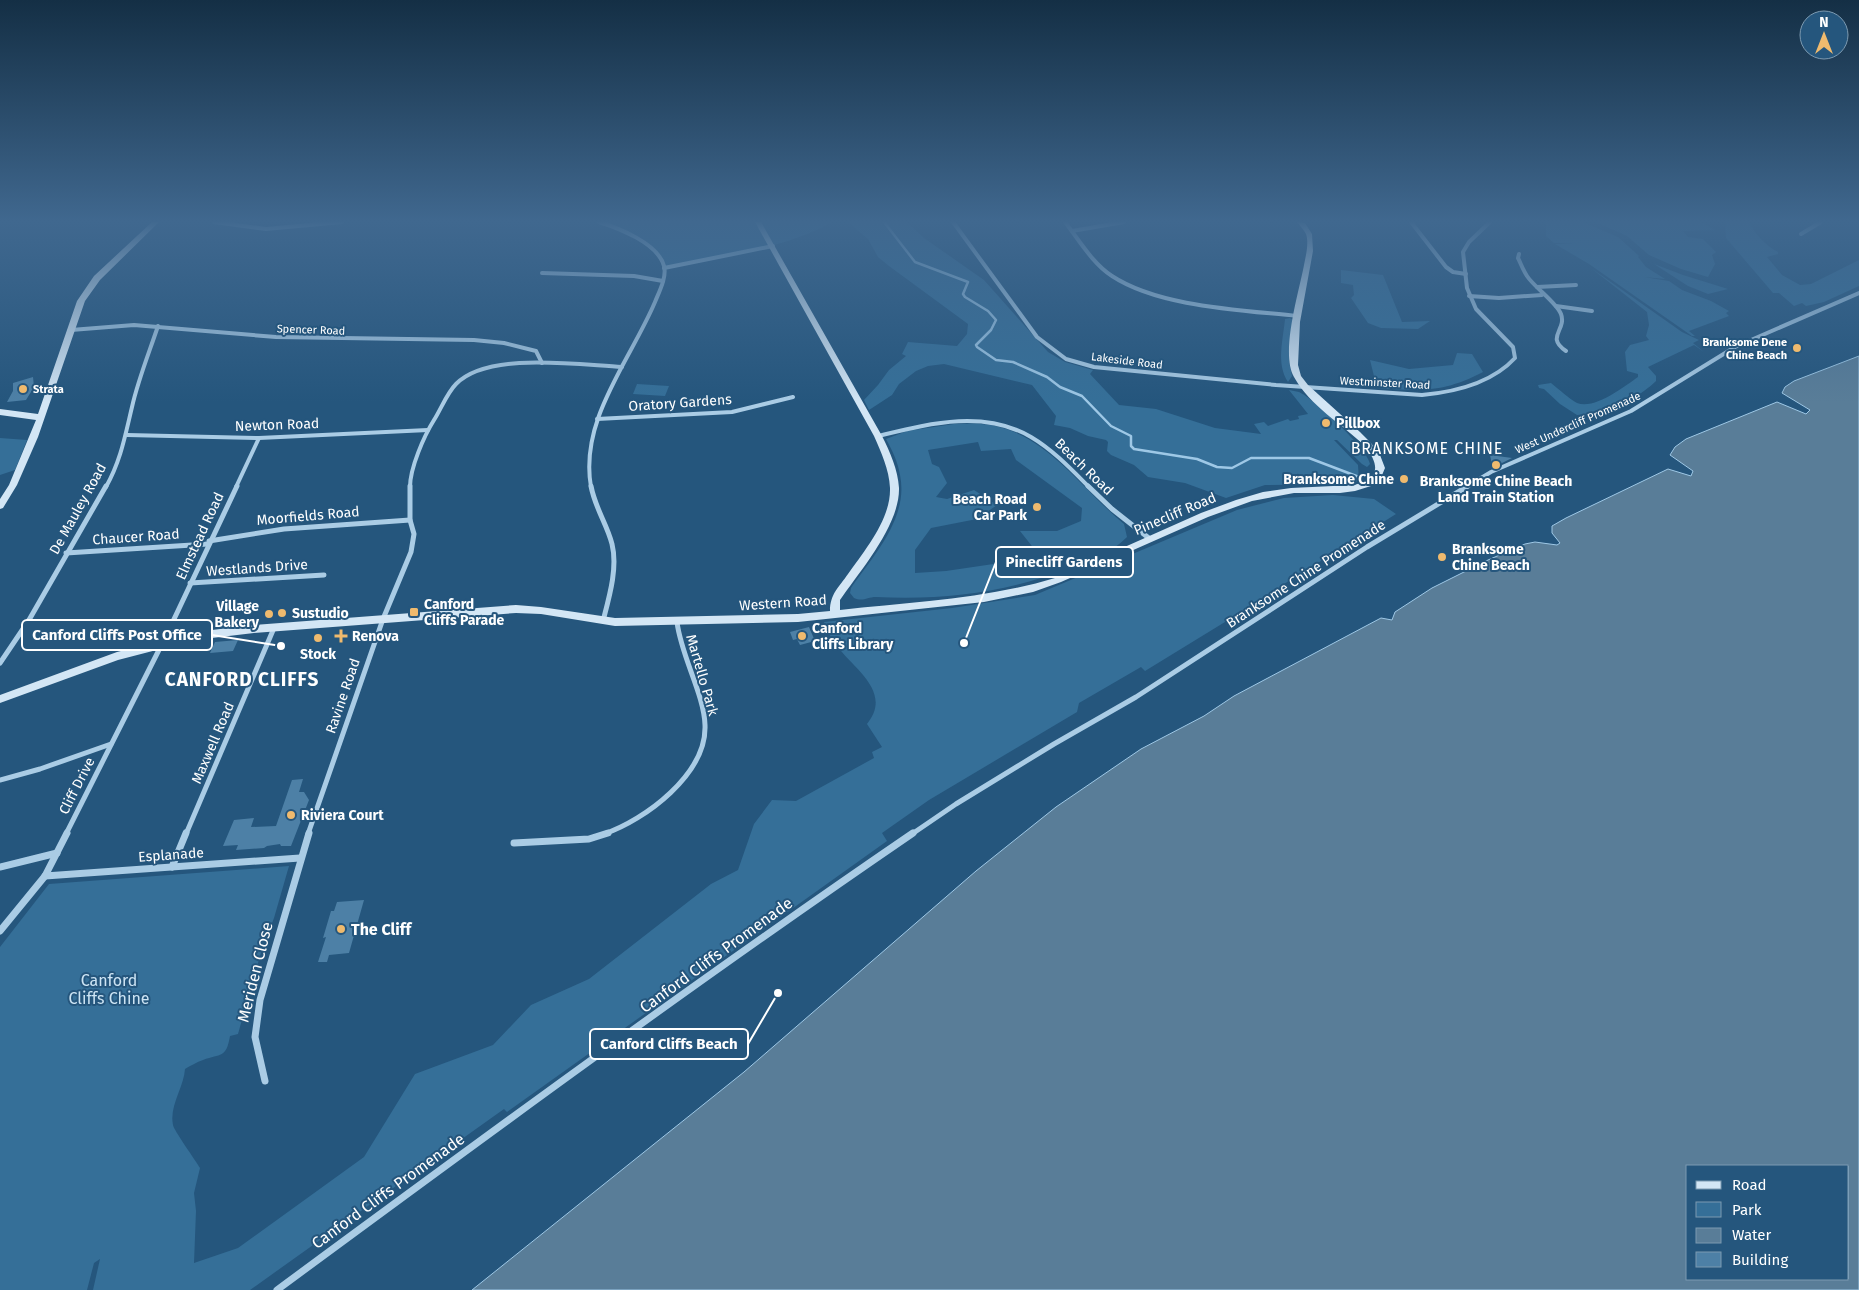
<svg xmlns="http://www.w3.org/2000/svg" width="1859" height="1290" font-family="'Fira Sans',sans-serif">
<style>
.green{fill:#356f98;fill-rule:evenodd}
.water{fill:#597d98;stroke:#9ec8e6;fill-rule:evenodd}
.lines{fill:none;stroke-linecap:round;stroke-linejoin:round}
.stream{stroke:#9ec8e6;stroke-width:2.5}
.building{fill:#4d80a6}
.street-far2{stroke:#aacce5;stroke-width:4}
.street-far1{stroke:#aacce5;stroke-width:5}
.street{stroke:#aacce5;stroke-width:7}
.secondary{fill:#d3e6f5;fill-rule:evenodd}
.poi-dot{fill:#efba6e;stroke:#25567d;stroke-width:2}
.labels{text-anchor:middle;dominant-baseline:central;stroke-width:4;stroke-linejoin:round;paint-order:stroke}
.far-street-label{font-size:11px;fill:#fff;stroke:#25567d}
.far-poi-label{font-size:11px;font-weight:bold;fill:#fff;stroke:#25567d;text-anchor:end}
.street-label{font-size:14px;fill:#fff;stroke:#25567d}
.poi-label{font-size:14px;font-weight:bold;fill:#fff;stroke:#25567d;text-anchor:start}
.quarter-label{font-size:16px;letter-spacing:1px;fill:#fff;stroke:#25567d}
.near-poi-label{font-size:16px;font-weight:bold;fill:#fff;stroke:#25567d;text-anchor:start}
.near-street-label{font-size:16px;fill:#fff;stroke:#25567d}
.near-park-label{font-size:16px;fill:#cde4f4;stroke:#25567d}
.district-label{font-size:19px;font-weight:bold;letter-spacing:1px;fill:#fff;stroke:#25567d}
.leader{fill:none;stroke:#fff;stroke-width:2}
.callout-dot{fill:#fff;stroke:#25567d;stroke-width:2}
.callout{fill:#25567d;stroke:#fff;stroke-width:2}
.callout-label{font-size:15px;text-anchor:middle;font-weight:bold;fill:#fff}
</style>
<rect width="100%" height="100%" fill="#25567d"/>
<g class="green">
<path d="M599 222H833C781 250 721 256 664 268 653 244 623 229 599 222Z"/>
<path d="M848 222H907L924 238 984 280 1048 352 1065 362 1093 370 1090 374 1119 405 1156 409 1215 428 1261 434 1254 424 1264 422 1268 426 1288 419 1290 421 1299 419 1298 416 1308 414 1289 390 1299 392C1313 398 1369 450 1370 464L1367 467 1362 464 1337 440H1334L1358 465 1359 481 1348 484 1265 485 1226 498 1185 483 1148 477 1134 465 1111 455 1107 451 1108 442 1106 440 1088 436 1070 428 1054 425 1056 416 1032 385 944 364 928 366 916 371 899 384 892 395 869 410 864 400 878 385 889 370 906 356 902 354 908 342 957 346 967 334 968 324 889 266 878 257 868 239Z"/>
<polygon points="1546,222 1583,222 1618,237 1639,256 1638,257 1646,267 1665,279 1644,277 1669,281 1682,290 1711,301 1729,311 1726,313 1729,316 1689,331 1695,336 1692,336 1589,264 1555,244 1574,244 1554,243 1546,236"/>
<polygon points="1596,222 1701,222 1715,230 1683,231 1688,237 1703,239 1716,252 1712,255 1715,264 1708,277 1681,269 1649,255 1627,236"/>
<path d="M1725 222H1749C1755 234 1766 246 1778 252V254L1767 257 1782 275 1800 285 1811 284 1859 260V286L1824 302 1806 306 1802 303 1794 306 1779 293H1773L1726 238Z"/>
<polygon points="1654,264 1683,275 1728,289 1708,294 1688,286"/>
<path d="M1591 268 1682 332 1699 340 1693 343 1704 352 1694 345 1648 367 1656 376V381C1644 393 1617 409 1601 413 1593 414 1585 414 1577 415L1560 404 1544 389 1539 388 1538 385 1551 383C1560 390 1568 398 1577 403 1595 410 1625 386 1638 377V374L1627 371 1625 352 1630 345 1649 340 1646 336 1649 325 1647 312Z"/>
<polygon points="1341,270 1383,275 1402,322 1430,321 1418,329 1381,328 1368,323 1351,298 1354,295 1353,285 1341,283"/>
<path d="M1290 318 1293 320 1289 361 1292 376 1288 382C1276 364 1283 340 1285 319Z"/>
<path d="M1457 353 1472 354 1483 372C1443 393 1420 391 1377 388L1370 360 1409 369 1453 365Z"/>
<polygon points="637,384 669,386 665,396 633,394"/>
<path d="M954 424C963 424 973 423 981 424 1043 428 1080 488 1124 524L1127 537C1112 553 1090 560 1070 568 1004 593 946 600 876 597 867 597 863 602 854 598L850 593 851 588C873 556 909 518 900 475 898 462 892 450 886 439L907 431ZM978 442 981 451 1011 449 1016 460 1082 508 1081 521 1057 531H1020L1035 550 1007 562 946 571 915 573V550L931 528 977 519 997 505 974 490 947 499 936 497 947 483 939 467 932 464 928 450Z"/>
<polygon points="0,438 27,440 15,470 0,475"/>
<path d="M1333 495 1374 499 1396 514 1284 584 1288 588 1257 607 1238 614 1145 671 1141 667 1079 703 1077 712 929 800 882 833 887 841 507 1112 504 1109 250 1290H93L100 1259 94 1263 87 1290H0V947L49 884 289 866 274 918 262 949 238 1034 230 1036C226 1059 221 1053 203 1060 197 1062 190 1066 185 1069 184 1087 169 1106 173 1125 173 1129 196 1161 200 1168L194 1193 196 1211 194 1263 238 1248 364 1157 415 1074 493 1045 531 1005 589 979 711 884 738 870 754 824 772 800 796 801 874 758 872 752 882 747 867 724C893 692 854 669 837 646 831 639 827 630 824 622L952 608 1035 595 1237 510 1284 498Z"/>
</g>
<path class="water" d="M1859 356V1290H472L744 1072 976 871 1056 807 1141 749 1204 716 1234 696 1381 618 1392 620 1395 612 1432 588 1488 560 1525 544 1535 542 1557 545 1560 543 1552 533V526L1566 518 1668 469 1691 476 1693 471 1670 455 1675 447 1686 439 1777 402 1806 414 1810 410 1782 393 1785 387 1794 381ZM1688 1166H1848V1279H1688Z"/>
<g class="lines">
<polyline class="stream" points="884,222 915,262 968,282 963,294 965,297 988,311 996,320 991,330 976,345 977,347 996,360 1013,362 1047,377 1060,387 1082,396 1111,426 1131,436 1131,446 1134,449 1197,459 1217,467 1232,468 1251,458 1309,458 1359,477"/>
</g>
<g class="building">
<polygon points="33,377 34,387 26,400 7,402 13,391 13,383"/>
<polygon points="1490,455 1512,458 1496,466 1492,465"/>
<polygon points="809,627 815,641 800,645 797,639 793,640 790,632"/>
<polygon points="238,640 233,651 210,653 215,642"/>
<polygon points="303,779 299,792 304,792 309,800 291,846 281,846 280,844 267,846 264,848 236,850 238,845 223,846 234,820 254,818 251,827 276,826 292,780"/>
<polygon points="364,900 349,953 329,955 327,962 318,962 326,937 323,938 331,911 334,911 337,902"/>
</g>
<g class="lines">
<g class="street-far2">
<polyline points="214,222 266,229 342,222"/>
<path d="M953 222 1037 337 1066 359 1094 367 1276 385 1422 395C1455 392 1492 383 1515 358L1513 347 1476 309 1467 288 1463 252 1469 242 1490 222"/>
<path d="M1065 222C1079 240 1093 264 1112 276 1159 307 1242 310 1297 316"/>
<polyline points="1411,222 1446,267 1453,272 1466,274"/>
<polyline points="1072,231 1124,222"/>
<polyline points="1801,234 1821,222"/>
<path d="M1519 254 1518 258C1521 264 1523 270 1527 276 1534 287 1557 303 1561 314 1567 330 1545 337 1566 351"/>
<polyline points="664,268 773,246"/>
<polyline points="542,273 634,276 663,281"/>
<polyline points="1537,287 1576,285"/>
<polyline points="1469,296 1499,298 1542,295"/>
<polyline points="1556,306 1592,311"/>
<polyline points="71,330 134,325 276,337 474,340 504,343 536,351 542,363"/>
<polyline points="597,419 732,412 793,397"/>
<polyline points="127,435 259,438 428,430"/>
<path d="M878 436C928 424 983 409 1031 437 1053 450 1071 469 1089 487"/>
<path d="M106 487C121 460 125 436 132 407 138 380 149 353 158 326"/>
<polyline points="236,487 259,438"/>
<path d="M410 487C410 468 424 436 434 420 441 409 447 393 456 384 488 351 579 365 622 367"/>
<path d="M591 487C579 420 630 361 655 302 659 292 667 277 664 266 658 243 618 228 599 222"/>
<polyline points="1466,487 1491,472 1631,411 1735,347 1859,293"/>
</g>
<g class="street-far1">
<path d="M591 486C595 508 607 524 612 544 618 568 609 598 603 621"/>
<polyline points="1088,486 1112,509 1150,539"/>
<polyline points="209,541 284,529 410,520"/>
<polyline points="66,553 208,544"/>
<polyline points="190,583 324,575"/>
<polyline points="0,663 29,620 106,486"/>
<polyline points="0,780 40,769 111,744"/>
<polyline points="66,834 167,634 237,486"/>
<polyline points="186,834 274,628"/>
<polyline points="308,834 383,619 411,552 414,534 410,520 410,486"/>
<path d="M604 834C645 820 707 774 705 725 704 694 681 656 677 622"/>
<polyline points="912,834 956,804 1054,744 1136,697 1367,547 1468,486"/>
</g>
<g class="street">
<polyline points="514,843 589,839 608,833"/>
<polyline points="0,867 57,853"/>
<polyline points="172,867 186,833"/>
<polyline points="45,876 300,858"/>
<polyline points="0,931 45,876 67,833"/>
<polyline points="265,1081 255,1037 260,1000 309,833"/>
<path d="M277 1290C487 1135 698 980 913 833"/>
</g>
<g class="secondary">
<polygon points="152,222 159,222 100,280 85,301 38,437 17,485 3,508 0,509 0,499 9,485 36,420 0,415 0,409 38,414 77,301 94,276"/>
<path d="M755 222H761L882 436C890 452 898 470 899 488 900 525 860 571 840 600V610C912 602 986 599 1055 578L1201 513 1236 500 1263 492 1291 488 1354 485C1380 478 1380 466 1365 446 1342 424 1310 406 1294 377 1280 353 1299 292 1304 265 1306 255 1309 243 1306 234 1304 230 1300 226 1297 222L1305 223 1312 234 1313 251 1300 322 1298 365 1301 376 1308 385 1360 432 1371 443 1380 455 1385 468 1380 480 1371 486 1355 491 1340 493H1294L1252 501 1208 517 1061 582 1033 592 984 602 798 622 615 626 541 614 516 613 254 633 195 640 118 660 0 703V695L117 652 195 632 254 625 516 605 541 607 615 618 798 614 830 611C830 594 839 587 848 574 865 550 891 519 890 488 889 469 881 452 874 436Z"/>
</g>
</g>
<linearGradient id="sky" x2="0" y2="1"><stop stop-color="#142f45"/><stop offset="0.55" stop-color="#40688f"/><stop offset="1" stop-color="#40688f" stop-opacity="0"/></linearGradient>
<rect width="1859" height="402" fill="url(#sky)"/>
<g class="poi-dot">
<circle cx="1797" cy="348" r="5"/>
<circle cx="23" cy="389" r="5"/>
<circle cx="1326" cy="423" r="5"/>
<circle cx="1496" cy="465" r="5"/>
<circle cx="1404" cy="479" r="5"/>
<circle cx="1037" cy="507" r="5"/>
<circle cx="1442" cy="557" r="5"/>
<rect x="409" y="607" width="10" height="10" rx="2.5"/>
<circle cx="282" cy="613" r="5"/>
<circle cx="269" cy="614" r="5"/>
<path d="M338.5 628.5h5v5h5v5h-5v5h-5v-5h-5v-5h5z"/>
<circle cx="802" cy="636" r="5"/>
<circle cx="318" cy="638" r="5"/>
<circle cx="291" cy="815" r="5"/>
<circle cx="341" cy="929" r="5"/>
</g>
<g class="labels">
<g class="far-street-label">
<text transform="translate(311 330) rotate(2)">Spencer Road</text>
<text transform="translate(1127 361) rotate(7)">Lakeside Road</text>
<text transform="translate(1385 383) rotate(3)">Westminster Road</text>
<text transform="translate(1578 423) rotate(-24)">West Undercliff Promenade</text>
</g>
<g class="far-poi-label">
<text x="1787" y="342">Branksome Dene<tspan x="1787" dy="13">Chine Beach</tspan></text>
<text x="33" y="389" text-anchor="start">Strata</text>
</g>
<g class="street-label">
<text transform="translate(680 403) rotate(-4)">Oratory Gardens</text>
<text transform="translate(277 425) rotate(-2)">Newton Road</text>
<text transform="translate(1084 467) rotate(44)">Beach Road</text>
<text transform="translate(78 509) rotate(-61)">De Mauley Road</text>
<text transform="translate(1175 514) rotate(-23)">Pinecliff Road</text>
<text transform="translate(308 516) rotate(-5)">Moorfields Road</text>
<text transform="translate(200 536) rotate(-65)">Elmstead Road</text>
<text transform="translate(136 537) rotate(-4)">Chaucer Road</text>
<text transform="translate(257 568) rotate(-4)">Westlands Drive</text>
<text transform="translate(1306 574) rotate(-33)">Branksome Chine Promenade</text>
<text transform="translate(783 603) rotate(-4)">Western Road</text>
<text transform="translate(702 675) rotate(74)">Martello Park</text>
<text transform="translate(343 696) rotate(-71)">Ravine Road</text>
<text transform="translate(213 743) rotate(-67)">Maxwell Road</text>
<text transform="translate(77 786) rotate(-63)">Cliff Drive</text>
<text transform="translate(171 855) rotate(-4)">Esplanade</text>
</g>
<g class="poi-label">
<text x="1336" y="423">Pillbox</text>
<text x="1394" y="479" text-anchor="end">Branksome Chine</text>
<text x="1496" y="481" text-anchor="middle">Branksome Chine Beach<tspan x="1496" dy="16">Land Train Station</tspan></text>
<text x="1027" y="499" text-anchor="end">Beach Road<tspan x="1027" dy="16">Car Park</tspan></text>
<text x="1452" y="549">Branksome<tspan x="1452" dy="16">Chine Beach</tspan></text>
<text x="424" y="604">Canford<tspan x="424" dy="16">Cliffs Parade</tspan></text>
<text x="259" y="606" text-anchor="end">Village<tspan x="259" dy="16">Bakery</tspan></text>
<text x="292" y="613">Sustudio</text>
<text x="812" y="628">Canford<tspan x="812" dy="16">Cliffs Library</tspan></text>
<text x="352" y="636">Renova</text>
<text x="318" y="654" text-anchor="middle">Stock</text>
<text x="301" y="815">Riviera Court</text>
</g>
<g class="quarter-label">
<text x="1427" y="448">BRANKSOME CHINE</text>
</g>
<g class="near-poi-label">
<text x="351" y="929">The Cliff</text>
</g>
<g class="near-street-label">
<text transform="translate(716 955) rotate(-36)">Canford Cliffs Promenade</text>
<text transform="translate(255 972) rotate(-76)">Meriden Close</text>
<text transform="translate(388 1191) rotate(-36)">Canford Cliffs Promenade</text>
</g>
<g class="near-park-label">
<text x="109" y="980">Canford<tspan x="109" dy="18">Cliffs Chine</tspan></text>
</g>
<g class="district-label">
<text x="242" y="679">CANFORD CLIFFS</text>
</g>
</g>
<path class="leader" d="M964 643L996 562M281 646L212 635M778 993L748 1044"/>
<g class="callout-dot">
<circle cx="964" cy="643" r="5"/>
<circle cx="281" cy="646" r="5"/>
<circle cx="778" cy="993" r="5"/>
</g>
<g class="callout">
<rect x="996" y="547" width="137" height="30" rx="5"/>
<rect x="22" y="620" width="190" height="30" rx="5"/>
<rect x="590" y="1029" width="158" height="30" rx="5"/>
</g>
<g class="callout-label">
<text x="1064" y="567">Pinecliff Gardens</text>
<text x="117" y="640">Canford Cliffs Post Office</text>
<text x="669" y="1049">Canford Cliffs Beach</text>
</g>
<rect x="1686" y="1165" width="162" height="115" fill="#25567d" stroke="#7c9ab1"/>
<rect x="1696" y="1181" width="25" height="8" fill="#d3e6f5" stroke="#7c9ab1"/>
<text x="1732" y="1190" font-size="15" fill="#ffffff">Road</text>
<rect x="1696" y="1202" width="25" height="15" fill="#356f98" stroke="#7c9ab1"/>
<text x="1732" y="1215" font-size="15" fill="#ffffff">Park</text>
<rect x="1696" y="1228" width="25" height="15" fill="#597d98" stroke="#7c9ab1"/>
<text x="1732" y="1240" font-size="15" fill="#ffffff">Water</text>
<rect x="1696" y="1252" width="25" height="15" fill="#4d80a6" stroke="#7c9ab1"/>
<text x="1732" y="1265" font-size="15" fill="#ffffff">Building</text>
<g transform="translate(1824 35)"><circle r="24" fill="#25567d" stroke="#7c9ab1"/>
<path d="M0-4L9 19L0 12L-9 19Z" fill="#efba6e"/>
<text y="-8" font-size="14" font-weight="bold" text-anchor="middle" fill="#ffffff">N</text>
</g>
</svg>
